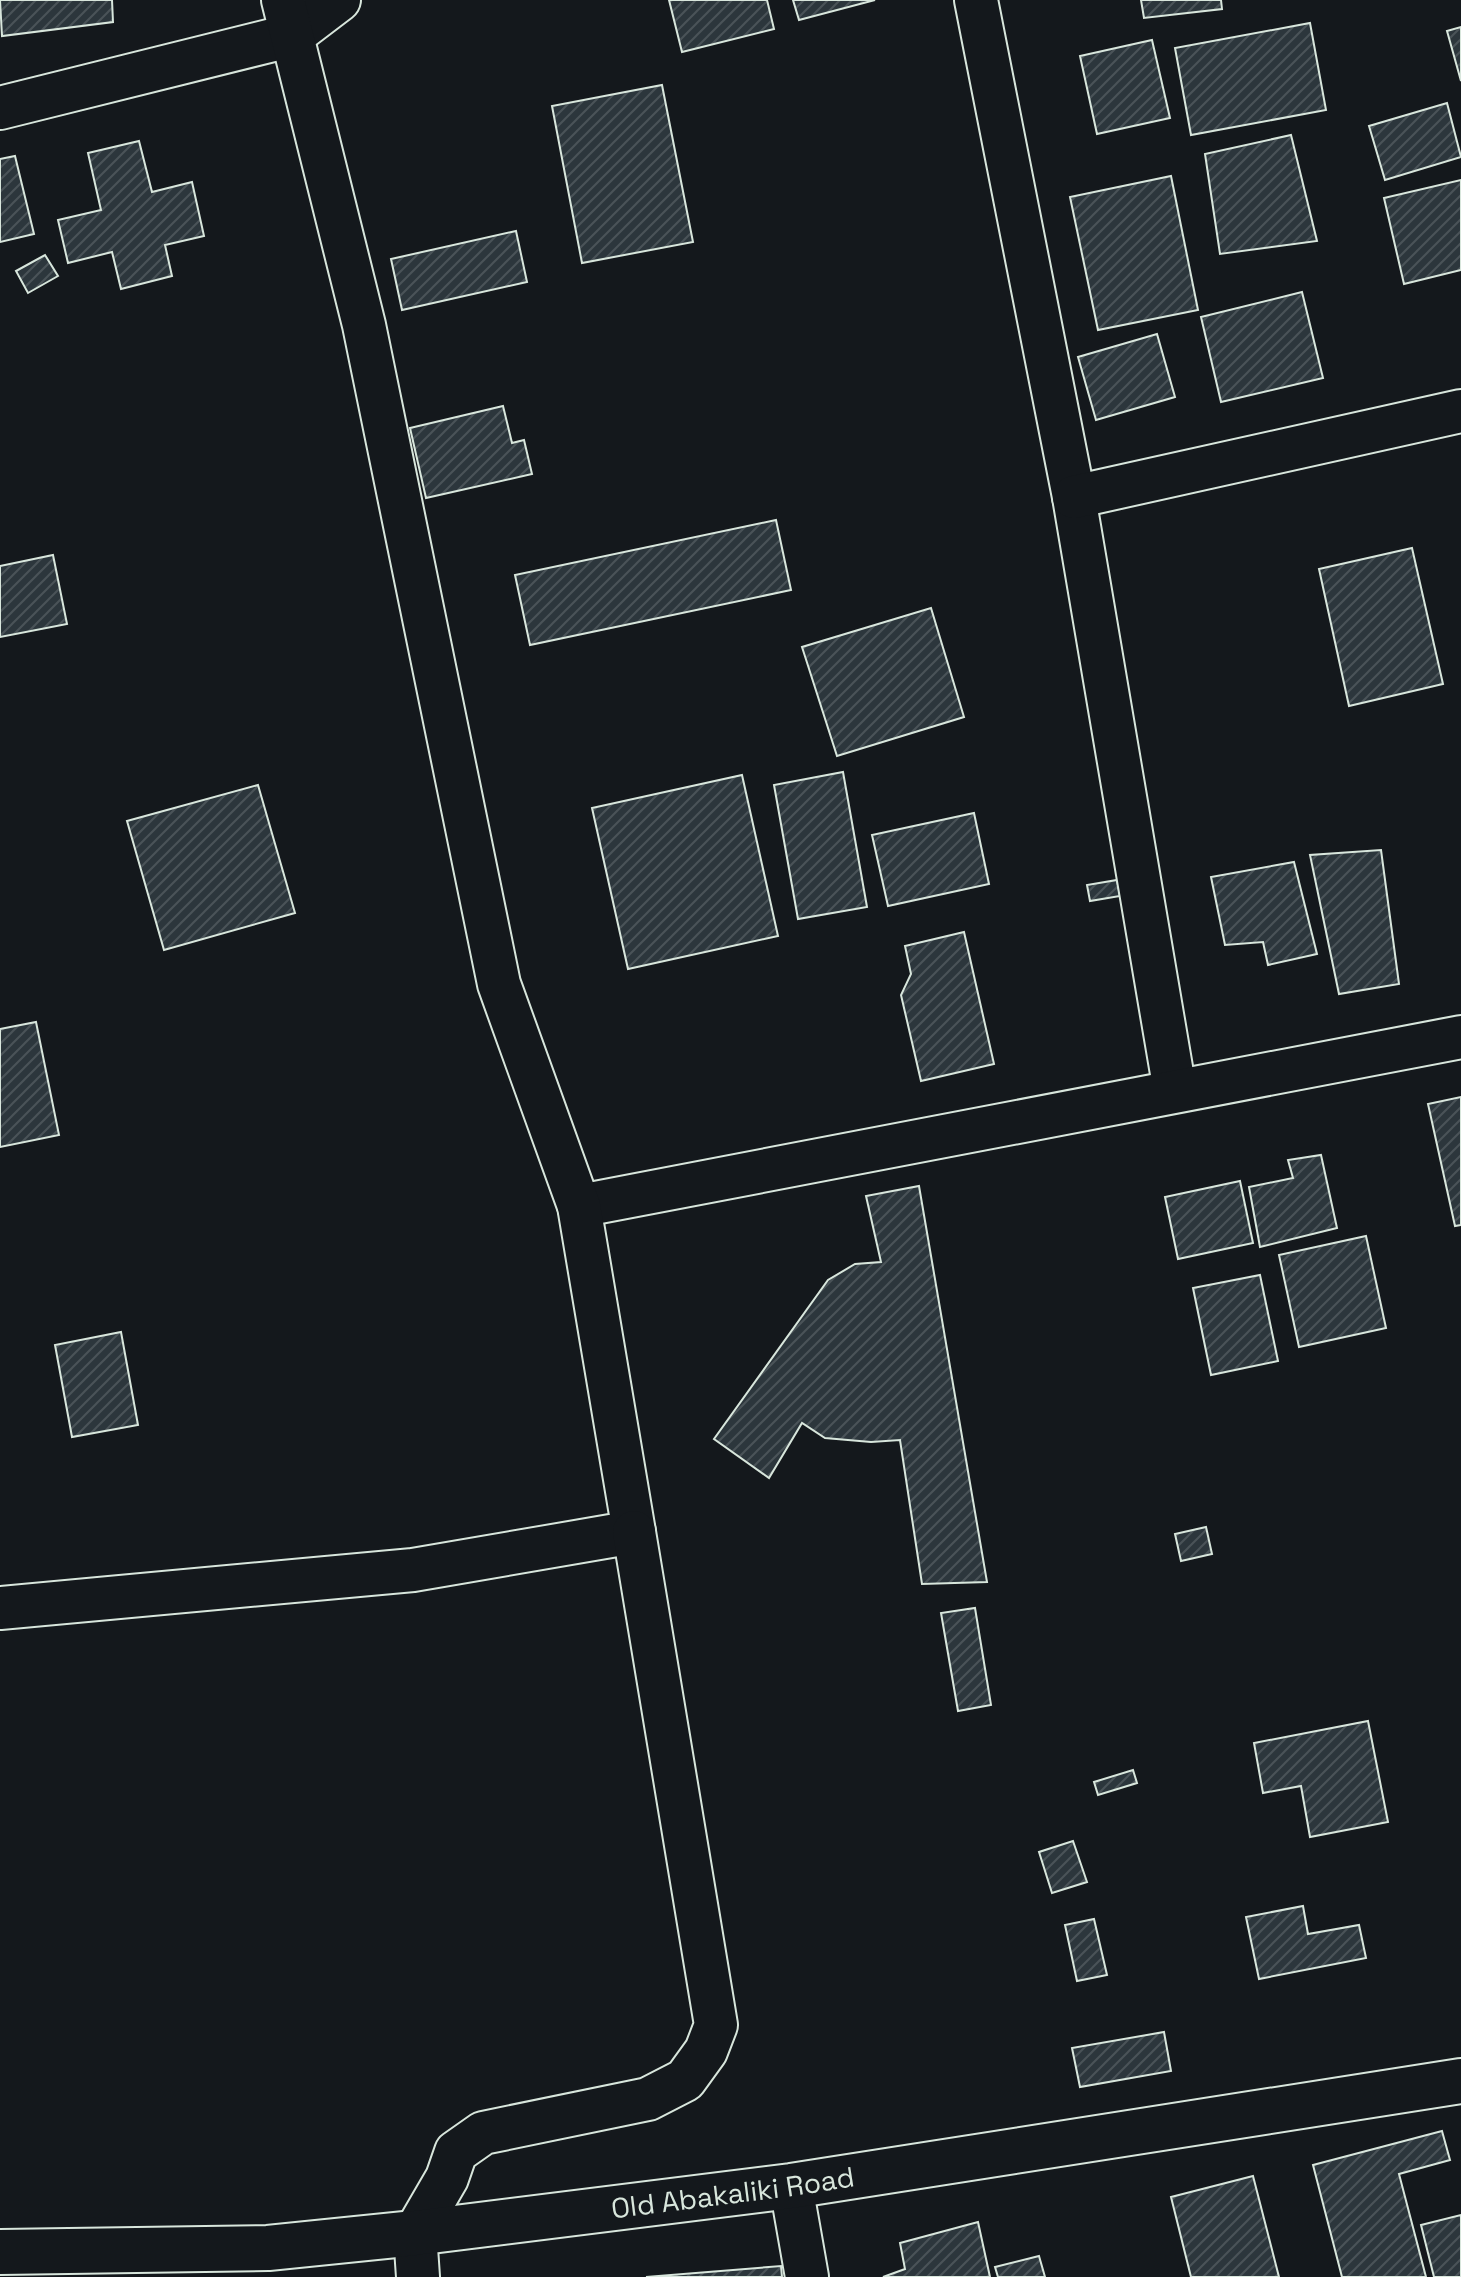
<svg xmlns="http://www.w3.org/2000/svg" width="1461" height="2277" font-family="'Space Grotesk',sans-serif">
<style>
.building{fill:url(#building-hatch);stroke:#d8e6dc;stroke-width:2}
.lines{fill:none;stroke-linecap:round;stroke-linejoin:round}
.minor-casing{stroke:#d8e6dc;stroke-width:46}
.major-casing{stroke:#d8e6dc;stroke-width:48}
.minor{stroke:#14181c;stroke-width:42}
.major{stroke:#14181c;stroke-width:44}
.labels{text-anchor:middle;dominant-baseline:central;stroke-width:6;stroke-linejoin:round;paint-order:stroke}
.street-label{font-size:28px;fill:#d8e6dc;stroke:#14181c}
</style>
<defs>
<pattern id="building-hatch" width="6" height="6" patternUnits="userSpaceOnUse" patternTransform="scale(2)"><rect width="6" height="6" fill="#2c363c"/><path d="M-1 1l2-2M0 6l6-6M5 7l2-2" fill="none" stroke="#4a5358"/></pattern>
</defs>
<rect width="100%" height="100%" fill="#14181c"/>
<g class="building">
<polygon points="0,0 112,0 113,22 2,36"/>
<polygon points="669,0 767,0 774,29 682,52"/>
<polygon points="793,0 875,0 799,20"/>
<polygon points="1141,0 1221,0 1222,9 1144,18"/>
<polygon points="1310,23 1326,110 1191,135 1175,48"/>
<polygon points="1461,27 1461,81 1447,31"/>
<polygon points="1152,40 1170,118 1097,134 1080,56"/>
<polygon points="662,85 693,242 582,263 552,106"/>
<polygon points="1447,103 1461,157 1385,180 1369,126"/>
<polygon points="1291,135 1317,241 1220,254 1205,154"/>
<polygon points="139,141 152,192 192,182 204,236 165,245 172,276 121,289 112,252 68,263 58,220 101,210 88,153"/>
<polygon points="15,156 34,234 0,242 0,159"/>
<polygon points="1171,176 1198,310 1098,330 1070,197"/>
<polygon points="1461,180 1461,270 1404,284 1384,198"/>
<polygon points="516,231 527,282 402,310 391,259"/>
<polygon points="45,255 58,276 28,293 16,271"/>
<polygon points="1302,292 1323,378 1221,402 1201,317"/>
<polygon points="1157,334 1175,397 1096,420 1078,357"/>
<polygon points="503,406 512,443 524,440 532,474 426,498 410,428"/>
<polygon points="776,520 791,590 530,645 515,575"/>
<polygon points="1412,548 1443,684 1349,706 1319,569"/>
<polygon points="53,555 67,624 0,637 0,566"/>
<polygon points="931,608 964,717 837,756 802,647"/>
<polygon points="843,772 867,907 798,919 774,785"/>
<polygon points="742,775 778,936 628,969 592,808"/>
<polygon points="258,785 295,913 164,950 127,821"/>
<polygon points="974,813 989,884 888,906 872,835"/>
<polygon points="1381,850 1399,984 1339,994 1310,855"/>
<polygon points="1294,862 1317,954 1268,965 1263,942 1225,945 1211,877"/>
<polygon points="1117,880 1120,896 1090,901 1087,885"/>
<polygon points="964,932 994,1064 921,1081 901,995 911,974 905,946"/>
<polygon points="36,1022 59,1135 0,1147 0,1029"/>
<polygon points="1461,1097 1461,1225 1455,1226 1428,1104"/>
<polygon points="1321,1155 1337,1228 1260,1247 1249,1187 1293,1178 1288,1160"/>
<polygon points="1240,1181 1253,1243 1178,1259 1165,1197"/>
<polygon points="919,1186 987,1582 922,1584 900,1440 871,1442 825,1438 802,1423 769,1478 714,1439 828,1280 855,1264 881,1262 866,1196"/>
<polygon points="1366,1236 1386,1328 1299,1347 1279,1255"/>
<polygon points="1260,1275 1278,1361 1211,1375 1193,1288"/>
<polygon points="121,1332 138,1425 72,1437 55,1345"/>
<polygon points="1206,1527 1212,1554 1181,1561 1175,1534"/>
<polygon points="975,1608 991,1705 958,1711 941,1613"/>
<polygon points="1368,1721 1388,1822 1310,1837 1301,1786 1263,1793 1254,1743"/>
<polygon points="1133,1770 1137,1783 1098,1795 1094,1782"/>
<polygon points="1073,1841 1087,1882 1052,1893 1039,1852"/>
<polygon points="1303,1906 1308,1934 1359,1925 1366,1958 1259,1979 1246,1917"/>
<polygon points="1094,1919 1107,1975 1077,1981 1065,1925"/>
<polygon points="1164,2032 1171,2071 1080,2087 1072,2048"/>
<polygon points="1442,2131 1450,2160 1399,2174 1426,2277 1342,2277 1313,2165"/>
<polygon points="1253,2176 1279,2277 1191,2277 1171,2197"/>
<polygon points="1461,2215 1461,2277 1434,2277 1421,2225"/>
<polygon points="978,2222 990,2277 883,2277 905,2269 900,2243"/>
<polygon points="1039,2256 1045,2277 998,2277 995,2267"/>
<polygon points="781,2266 782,2277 646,2277"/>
</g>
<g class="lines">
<defs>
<g id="minor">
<polyline points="976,0 1074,497 1175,1091"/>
<polyline points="0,108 293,35 339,0"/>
<polyline points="1074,497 1461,411"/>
<polyline points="579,1206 1461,1037"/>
<polyline points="0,1608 413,1570 634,1532 579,1206 499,984 364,325 283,0"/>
<polyline points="791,2186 807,2277"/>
<polyline points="418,2277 415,2233 447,2178 456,2152 483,2133 648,2099 685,2080 706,2051 716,2025 634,1532"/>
</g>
<g id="major">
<path id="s1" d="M0 2252 268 2248 415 2233 791 2186 1461 2081"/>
</g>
</defs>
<use href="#minor" class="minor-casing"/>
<use href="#major" class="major-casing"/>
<use href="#minor" class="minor"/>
<use href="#major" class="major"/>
</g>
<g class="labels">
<g class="street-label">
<text stroke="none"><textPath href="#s1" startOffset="736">Old Abakaliki Road</textPath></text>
</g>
</g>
</svg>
